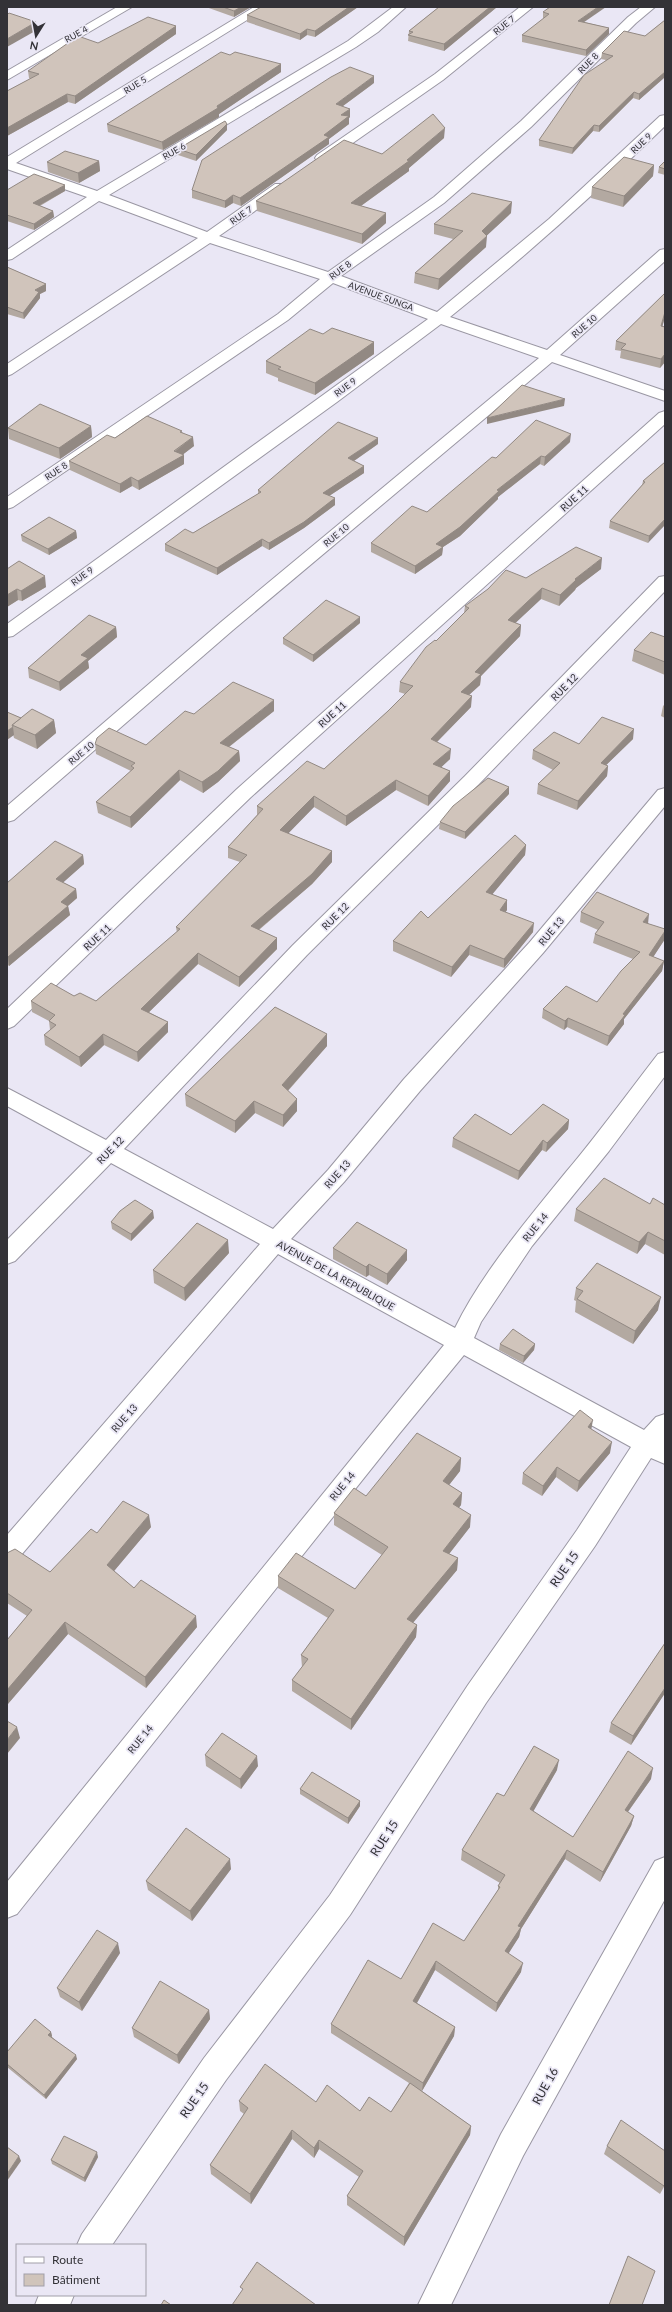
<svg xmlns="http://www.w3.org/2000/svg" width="672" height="2312" font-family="Lato,sans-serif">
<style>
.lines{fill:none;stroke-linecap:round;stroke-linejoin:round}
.minor-casing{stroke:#9a97a3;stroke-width:2}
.minor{fill:#fff;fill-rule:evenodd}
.wall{fill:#b3a9a1}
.shaded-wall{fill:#928983}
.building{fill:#d0c4bb;stroke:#928983}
.labels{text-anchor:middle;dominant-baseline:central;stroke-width:3.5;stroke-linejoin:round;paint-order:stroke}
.far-street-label{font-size:9px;fill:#333237;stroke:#eae7f5}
.street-label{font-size:10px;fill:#333237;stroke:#eae7f5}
.near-street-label{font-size:12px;fill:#333237;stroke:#eae7f5}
</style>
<rect width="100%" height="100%" fill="#eae7f5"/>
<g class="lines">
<defs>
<g id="minor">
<polygon points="117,7 132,7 7,80 7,71"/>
<path d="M254 7H268L16 163 97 191 348 41 393 7H406L378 32 356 47 109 195 207 232 275 184H285L287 187 285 190 219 236 328 272 434 197 521 121 628 17 641 7H655L636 23 531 127 444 203 341 276 437 312 549 219 660 116 665 115V126C596 193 525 257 450 317L547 350 660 250 665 249V261L560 355 665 391V401L552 362 233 630 14 820 7 822V806L221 622 539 358 441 324 337 402 13 636 7 637V624L428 319 333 283 288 320 13 507 7 509V497L278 314 320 279 210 243 12 374 7 376V364L198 238 99 201 12 259 7 260V250L87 197 7 169V157Z"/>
<polygon points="520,7 533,7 443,80 327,161 317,161 315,158 317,155 435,74"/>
<polygon points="665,411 665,424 251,797 14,1026 7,1029 7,1009 237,789 659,413"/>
<path d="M665 576V591L479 784 307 955 124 1149 273 1229 328 1170 404 1079 529 943 658 790 665 788V806L543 953 420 1091 344 1182 291 1239 455 1328C481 1274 528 1219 566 1172 598 1134 627 1094 658 1054L665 1052V1076L609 1151 532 1246 481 1322 474 1338 644 1430 656 1417 665 1414V1464L651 1458 595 1546 486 1703 350 1915 226 2080 112 2245H77L82 2234 204 2058 330 1895 468 1685 577 1530 631 1447 464 1355 399 1434 17 1914 7 1918V1882L444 1345 278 1254 16 1561 7 1564V1535L260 1244 111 1163 15 1261 7 1264V1240L93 1153 7 1106V1088L106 1140 293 945 465 776 659 577Z"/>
<polygon points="665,1857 665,1899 523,2156 451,2305 418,2305 501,2134 655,1861"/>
<polygon points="39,2295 74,2295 70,2305 35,2305"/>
</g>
</defs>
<use href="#minor" class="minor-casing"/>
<use href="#minor" class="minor"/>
</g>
<g class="wall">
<polygon points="206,7 251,7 234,17"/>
<polygon points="358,7 315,37 307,35 300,40 247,22 247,15"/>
<polygon points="439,7 497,7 444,51 408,41 409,31"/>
<polygon points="543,12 609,28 609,34 586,56 522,42 522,35 544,19 543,18"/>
<polygon points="665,20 665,77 639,100 633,98 599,132 593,131 572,154 539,146 539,140 606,60 601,59 602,53 645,36"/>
<polygon points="176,26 176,34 75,104 68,102 7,136 7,91 30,79 29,78 28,71 98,43"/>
<polygon points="230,55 281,64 281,72 219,114 219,117 163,150 108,132 107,124"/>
<polygon points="374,83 343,106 350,117 349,118 349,124 329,139 329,144 241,206 233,203 225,208 192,198 192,190"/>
<polygon points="227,124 227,130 196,161 178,155 178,149"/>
<polygon points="444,138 409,168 409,171 361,206 386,223 362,244 257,211 256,201 382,154"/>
<polygon points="99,161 100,171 79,183 48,172 47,162"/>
<polygon points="665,161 665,175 658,173 659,167"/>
<polygon points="654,165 653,176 623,207 591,198 592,187"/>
<polygon points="7,190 65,191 40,206 53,211 54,217 34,230 7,221"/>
<polygon points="511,213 486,236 486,247 438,290 414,283 415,273 453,239 434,234 434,224"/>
<polygon points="7,267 46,284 46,291 40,294 40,298 24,319 7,314"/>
<polygon points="665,293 665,317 662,327 665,327 665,362 660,368 620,358 621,351 615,350 616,341"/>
<polygon points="323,334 374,342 374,354 315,395 278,381 278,378 266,373 266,361"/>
<polygon points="91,426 92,437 60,459 9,439 8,428"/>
<polygon points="182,432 194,446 182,455 184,464 139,490 132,486 120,493 70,470 69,461 115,438"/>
<polygon points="570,442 544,466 540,464 498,497 498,499 460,536 443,547 442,555 415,574 371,552 371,543 427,512 496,458"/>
<polygon points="378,444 354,461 364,466 364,473 329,496 335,505 304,528 269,550 262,546 217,575 165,551 165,544 193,533 258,494 258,490"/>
<polygon points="665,462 648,543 609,528 610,521 642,485 643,481"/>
<polygon points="76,531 77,538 49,555 22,541 21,535"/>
<polygon points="7,569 46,587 22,601 18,600 7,607"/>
<polygon points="601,569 576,588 575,590 559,606 541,599 515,623 521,625 520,636 481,676 480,685 469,695 471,707 437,742 450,759 441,767 450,771 450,781 428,806 396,790 346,826 314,807 288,833 332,851 332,862 312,884 259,930 277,938 277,949 239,987 198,964 149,1012 168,1022 168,1032 138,1062 104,1045 81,1067 45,1045 44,1035 50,1030 49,1021 32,1012 31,1001 74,996 96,1001 177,933 176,927 240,862 228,858 228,847 257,815 257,806 324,769 388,711 405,694 399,692 400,682 436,641 464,613 465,606 526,578"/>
<polygon points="360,623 313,662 283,644 283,638"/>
<polygon points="116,627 117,637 88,661 89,668 60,691 29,678 28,668"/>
<polygon points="665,637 665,675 632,661 634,650"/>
<polygon points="665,704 665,718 661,716 663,706"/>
<polygon points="274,711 229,747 239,751 240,761 218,782 203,793 180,780 131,828 98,813 96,802 131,771 96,754 95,744 146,745 194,714"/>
<polygon points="7,712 21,718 54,720 56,733 37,749 14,738"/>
<polygon points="633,739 606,765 608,766 607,776 577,810 537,794 538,784 553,770 532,759 533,750 579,744"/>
<polygon points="509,794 465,839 439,829 440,822"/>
<polygon points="526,845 525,855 492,894 507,900 507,910 505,912 533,932 504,968 469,955 451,977 393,951 393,941 428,918"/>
<polygon points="83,855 84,864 63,882 76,889 77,898 68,906 70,915 9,966 7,964 7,883"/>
<polygon points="581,912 648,923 665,939 653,957 664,961 662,971 624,1019 624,1024 607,1046 567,1027 564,1030 542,1018 543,1009 597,1002 633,959 593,943 595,934 598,930 580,922"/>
<polygon points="327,1034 327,1046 288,1091 297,1111 283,1127 255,1113 235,1133 186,1106 185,1094"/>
<polygon points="569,1120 568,1129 546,1152 542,1150 518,1180 452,1147 453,1138 511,1135"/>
<polygon points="650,1204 665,1205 665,1255 645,1244 637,1254 574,1221 576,1209"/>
<polygon points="154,1218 131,1241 112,1229 111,1222"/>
<polygon points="333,1248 407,1260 387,1285 369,1275 366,1277 333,1259"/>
<polygon points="229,1253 185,1301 154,1283 153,1270"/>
<polygon points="576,1288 658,1310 633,1344 575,1312 576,1301 574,1300"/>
<polygon points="500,1344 535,1344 534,1350 523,1363 499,1350"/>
<polygon points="591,1429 610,1453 577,1492 556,1477 542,1496 522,1484 523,1473"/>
<polygon points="461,1458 460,1471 449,1485 462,1493 461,1505 458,1508 470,1527 449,1554 458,1558 457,1570 413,1623 417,1625 416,1637 351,1730 292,1691 292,1680 302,1667 301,1655 328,1618 278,1588 278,1576 355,1589 382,1555 334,1525 334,1513 366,1496"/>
<polygon points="151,1527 114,1571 134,1588 197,1627 146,1688 68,1634 7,1705 7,1640 27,1616 7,1603 7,1553 50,1572 97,1533"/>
<polygon points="665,1643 665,1693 631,1745 609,1732 611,1723"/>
<polygon points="205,1755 258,1766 241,1789 206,1766"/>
<polygon points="557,1770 533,1811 573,1837 651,1779 628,1812 634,1816 631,1826 600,1882 565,1859 521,1929 519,1937 508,1953 521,1972 496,2012 435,1970 417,2003 455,2027 454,2036 422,2091 471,2126 470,2135 404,2246 347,2205 347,2196 359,2177 319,2149 314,2158 292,2139 251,2204 211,2174 210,2165 244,2114 240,2111 239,2101 316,2102 360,2111 391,2112 409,2083 331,2033 331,2024 401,1979 464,1941 498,1890 498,1886 500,1883 461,1860 462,1850 504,1796"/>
<polygon points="300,1789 360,1801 360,1806 348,1824 300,1794"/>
<polygon points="231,1869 192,1921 148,1890 146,1881"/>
<polygon points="120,1953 82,2011 60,1997 57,1988"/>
<polygon points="209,2010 210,2019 179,2064 134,2037 132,2028"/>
<polygon points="51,2032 52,2036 52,2037 77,2059 46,2099 7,2067 7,2052"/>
<polygon points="607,2146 665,2151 665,2185 660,2194 604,2154"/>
<polygon points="98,2157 85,2182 52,2164 51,2160"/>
</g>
<g class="shaded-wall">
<polygon points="241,7 251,7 234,17 234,11"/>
<polygon points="349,7 358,7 315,37 315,31"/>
<polygon points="490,7 497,7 444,51 444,44"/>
<polygon points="598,7 606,7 577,27 578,21"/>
<polygon points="36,22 37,30 7,47 7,39"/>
<polygon points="176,26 176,34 75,104 75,96"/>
<polygon points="609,28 609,34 586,56 586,50"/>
<polygon points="307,29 307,35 300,40 300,34"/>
<polygon points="281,64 281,72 219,114 219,117 163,150 162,142 217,106"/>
<polygon points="665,72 665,77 639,100 639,94"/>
<polygon points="374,76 374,83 336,111 336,104"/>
<polygon points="634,92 633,98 599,132 599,126"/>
<polygon points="67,94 68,102 7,136 7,128"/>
<polygon points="350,109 350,117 349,118 349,124 329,139 329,144 241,206 240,198 324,135 341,115"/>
<polygon points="227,124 227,130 196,161 196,155"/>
<polygon points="594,125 593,131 572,154 573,148"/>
<polygon points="445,128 444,138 409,168 409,171 351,213 351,203 407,160"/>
<polygon points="99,161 100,171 79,183 78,173"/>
<polygon points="654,165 653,176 623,207 624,196"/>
<polygon points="65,185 65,191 33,209 33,203"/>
<polygon points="233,195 233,203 225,208 225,201"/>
<polygon points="512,202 511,213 481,241 482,231"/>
<polygon points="53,211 54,217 34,230 34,224"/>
<polygon points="386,213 386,223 362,244 362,234"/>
<polygon points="487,236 486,247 438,290 439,279"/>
<polygon points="46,284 46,291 40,294 40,298 24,319 23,313 35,290"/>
<polygon points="665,312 665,317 660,335 661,326"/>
<polygon points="374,342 374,354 315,395 315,383"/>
<polygon points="665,354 665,362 660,368 661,359"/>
<polygon points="565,399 564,406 487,424 487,418"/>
<polygon points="91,426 92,437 60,459 59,448"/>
<polygon points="571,434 570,442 544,466 545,457"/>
<polygon points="193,437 194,446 177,459 184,455 184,464 139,490 138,481"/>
<polygon points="378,438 378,444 348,465 348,458"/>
<polygon points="541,456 540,464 498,497 498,499 460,536 443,547 442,555 415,574 415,566 436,544 497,490"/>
<polygon points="364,466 364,473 323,500 323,493"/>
<polygon points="131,477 132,486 120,493 120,484"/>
<polygon points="335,498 335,505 304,528 269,550 269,543"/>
<polygon points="665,519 665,525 648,543 649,536"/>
<polygon points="76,531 77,538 49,555 48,549"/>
<polygon points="262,539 262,546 217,575 217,568"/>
<polygon points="602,558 601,569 576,588 575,590 559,606 560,595 575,579"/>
<polygon points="45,576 46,587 22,601 21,591"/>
<polygon points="542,588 541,599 507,631 508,620"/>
<polygon points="17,589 18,600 7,607 7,595"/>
<polygon points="360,617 360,623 313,662 313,655"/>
<polygon points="521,625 520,636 481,676 480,685 460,703 461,692 475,672"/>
<polygon points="116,627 117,637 88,661 89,668 60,691 59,682 81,655"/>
<polygon points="472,696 471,707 430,749 431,739"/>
<polygon points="274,700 274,711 221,753 220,743"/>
<polygon points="54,720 56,733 37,749 35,735"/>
<polygon points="13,727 14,735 7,740 7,731"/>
<polygon points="634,729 633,739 599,772 601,763"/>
<polygon points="451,749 450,759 433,775 433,764"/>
<polygon points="239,751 240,761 218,782 203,793 202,782"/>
<polygon points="608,766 607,776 577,810 578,801"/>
<polygon points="179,770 180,780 131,828 130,817"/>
<polygon points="450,771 450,781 428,806 428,796"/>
<polygon points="396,780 396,790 346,826 346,816"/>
<polygon points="509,787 509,794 465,839 465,832"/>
<polygon points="314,796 314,807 281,841 280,830"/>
<polygon points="526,845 525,855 486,902 486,892"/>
<polygon points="332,851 332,862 312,884 251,936 251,926"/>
<polygon points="83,855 84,864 57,888 56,879"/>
<polygon points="76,889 77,898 62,911 61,902"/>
<polygon points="507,900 507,910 500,920 500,910"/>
<polygon points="68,906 70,915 9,966 8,957"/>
<polygon points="649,914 648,924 643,922"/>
<polygon points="534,923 533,932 504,968 504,959"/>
<polygon points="665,931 665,939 648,965 649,955"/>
<polygon points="277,938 277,949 239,987 239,977"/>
<polygon points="470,945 469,955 451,977 452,967"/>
<polygon points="198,953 198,964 142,1019 141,1009"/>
<polygon points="664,961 662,971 624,1019 624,1024 607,1046 609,1036 623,1014"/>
<polygon points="568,1018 567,1027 564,1030 565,1021"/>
<polygon points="168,1022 168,1032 138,1062 137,1052"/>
<polygon points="103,1034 104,1045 81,1067 79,1057"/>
<polygon points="327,1034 327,1046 282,1097 282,1085"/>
<polygon points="297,1099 297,1111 283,1127 283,1115"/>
<polygon points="254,1101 255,1113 235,1133 235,1121"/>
<polygon points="569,1120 568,1129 546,1152 547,1143"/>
<polygon points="543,1140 542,1150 518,1180 519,1171"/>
<polygon points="153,1211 154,1218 131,1241 131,1234"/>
<polygon points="648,1232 645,1244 637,1254 639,1242"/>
<polygon points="228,1240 229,1253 185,1301 184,1288"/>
<polygon points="407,1250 407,1260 387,1285 387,1274"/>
<polygon points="369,1264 369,1275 366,1277 366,1267"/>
<polygon points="661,1297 658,1310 633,1344 635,1331"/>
<polygon points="535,1344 534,1350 523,1363 524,1356"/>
<polygon points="593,1420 591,1431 588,1427"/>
<polygon points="612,1442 610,1453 577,1492 579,1481"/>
<polygon points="461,1458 460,1471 442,1494 443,1481"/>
<polygon points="557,1467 556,1477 542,1496 543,1486"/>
<polygon points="462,1493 461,1505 452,1517 453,1504"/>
<polygon points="149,1515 151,1527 109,1577 107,1565"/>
<polygon points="471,1515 470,1527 442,1563 443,1551"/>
<polygon points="458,1558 457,1570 406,1631 407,1619"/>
<polygon points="196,1616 197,1627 146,1688 145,1677"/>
<polygon points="65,1622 68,1634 7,1705 7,1690"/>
<polygon points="417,1625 416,1637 351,1730 351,1719"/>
<polygon points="665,1688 665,1693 631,1745 633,1736"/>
<polygon points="17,1727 20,1738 7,1754 7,1740"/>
<polygon points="257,1756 258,1766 241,1789 240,1779"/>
<polygon points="559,1760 557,1770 529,1819 530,1809"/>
<polygon points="653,1768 651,1779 622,1820 625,1810"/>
<polygon points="360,1801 360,1806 348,1824 348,1818"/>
<polygon points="634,1816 631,1826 600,1882 603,1872"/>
<polygon points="567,1850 565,1859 521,1929 519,1937 504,1961 505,1951 518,1926"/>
<polygon points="230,1859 231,1869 192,1921 190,1911"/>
<polygon points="118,1943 120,1953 82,2011 79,2002"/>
<polygon points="436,1961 435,1970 413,2010 413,2001"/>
<polygon points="523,1963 521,1972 496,2012 497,2003"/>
<polygon points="209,2010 210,2019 179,2064 177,2055"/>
<polygon points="455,2027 454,2036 422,2091 423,2083"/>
<polygon points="51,2032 52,2036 50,2039 48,2035"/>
<polygon points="76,2055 77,2059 46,2099 44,2095"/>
<polygon points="471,2126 470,2135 404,2246 404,2237"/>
<polygon points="292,2130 292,2139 251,2204 250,2194"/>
<polygon points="319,2140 319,2149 314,2158 314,2148"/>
<polygon points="97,2152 98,2157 85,2182 84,2178"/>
<polygon points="19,2156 21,2161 7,2181 7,2174"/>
</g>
<g class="building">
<polygon points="223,7 241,7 234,11"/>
<polygon points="261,7 349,7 315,31 307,29 300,34 247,15"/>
<polygon points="439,7 490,7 444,44 408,35 413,32 409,31"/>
<polygon points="550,7 598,7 578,21 609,28 586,50 522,35 549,14 543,12"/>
<polygon points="9,13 36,22 7,39 7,15"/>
<polygon points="148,17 176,26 75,96 67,94 7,128 7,91 39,74 28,71 78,36 98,43"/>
<polygon points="665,20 665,72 639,94 634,92 599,126 594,125 573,148 539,140 584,75 613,56 602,53 624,31 645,36"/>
<polygon points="221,52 230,55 235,52 281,64 217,106 218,108 162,142 107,124"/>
<polygon points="350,67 374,76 336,104 350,109 341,115 349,116 324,135 329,137 240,198 233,195 225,201 192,190 202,160 331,77"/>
<polygon points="433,114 445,128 407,160 409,161 351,203 386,213 362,234 256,201 344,140 382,154"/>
<polygon points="225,121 227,124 196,155 178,149"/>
<polygon points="65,151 99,161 78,173 47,162"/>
<polygon points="624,157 654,165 624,196 592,187"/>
<polygon points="665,161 665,169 659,167"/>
<polygon points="34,174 65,185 33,203 53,211 34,224 7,215 7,190"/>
<polygon points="472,193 512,202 482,231 487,236 439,279 415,273 463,231 434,224"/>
<polygon points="7,267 46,284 35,290 39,292 23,313 7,307"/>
<polygon points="665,293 665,312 661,326 665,327 665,354 661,359 621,349 626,344 616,341"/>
<polygon points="332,328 374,342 315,383 278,369 281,367 266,361 310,329 323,334"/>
<polygon points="522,385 565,399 487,418"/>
<polygon points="40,404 91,426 59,448 8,428"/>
<polygon points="147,416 182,431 180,432 193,437 174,451 184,455 138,481 131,477 120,484 69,461 107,435 115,438"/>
<polygon points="536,420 571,434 545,457 541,456 497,490 499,491 460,527 436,544 443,547 415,566 371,543 412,506 427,512 492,457 496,458"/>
<polygon points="338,422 378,438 348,458 364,466 323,493 335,498 304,522 269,543 262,539 217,568 165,544 185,529 193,533 261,492 258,490"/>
<polygon points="665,462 665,519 649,536 610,521 645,482 643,481"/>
<polygon points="49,517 76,531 48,549 21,535"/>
<polygon points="576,547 602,558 575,579 576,580 560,595 542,588 508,620 521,625 475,672 481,674 461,692 472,696 431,739 451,749 433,764 450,771 428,796 396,780 346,816 314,796 280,830 332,851 312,874 251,926 277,938 239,977 198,953 141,1009 168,1022 137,1052 103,1034 79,1057 44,1035 56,1025 49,1021 55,1015 31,1001 51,983 74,996 80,993 96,1001 180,929 176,927 247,855 228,847 263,809 257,806 307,761 324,769 388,711 413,686 400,682 426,647 435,640 436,641 469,608 465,606 488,589 506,570 526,578"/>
<polygon points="19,561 45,576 21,591 17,589 7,595 7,569"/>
<polygon points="326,600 360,617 313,655 283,638"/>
<polygon points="89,615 116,627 81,655 88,658 59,682 28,668"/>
<polygon points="651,632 665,637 665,662 634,650"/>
<polygon points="233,682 274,700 220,743 239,751 218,771 202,782 179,770 130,817 96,802 134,768 131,766 135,763 95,744 97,738 109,728 146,745 185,711 194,714"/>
<polygon points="32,709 54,720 35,735 12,725"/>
<polygon points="7,712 21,718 12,725 13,727 7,731"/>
<polygon points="602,717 634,729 601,763 608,766 578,801 538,784 560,763 533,750 554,732 579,744"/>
<polygon points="488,778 509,787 465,832 440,822 453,806"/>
<polygon points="515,835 526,845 486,892 507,900 500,910 534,923 504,959 470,945 452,967 393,941 421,911 428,918"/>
<polygon points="55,841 83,855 56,879 76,889 61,902 68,906 8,957 7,956 7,883"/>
<polygon points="597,892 649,914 643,922 665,929 665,931 649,955 664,961 623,1014 625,1015 609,1036 568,1018 565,1021 543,1009 566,986 597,1002 621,971 640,952 595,934 604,922 581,912"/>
<polygon points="275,1007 327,1034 282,1085 297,1099 283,1115 254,1101 235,1121 185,1094"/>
<polygon points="543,1104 569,1120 547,1143 543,1140 519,1171 453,1138 475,1114 511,1135"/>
<polygon points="604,1178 650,1204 653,1198 665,1205 665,1241 648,1232 639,1242 576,1209"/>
<polygon points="135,1200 153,1211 131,1234 111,1222 120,1211"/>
<polygon points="357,1222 407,1250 387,1274 369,1264 366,1267 333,1248"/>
<polygon points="197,1223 228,1240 184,1288 153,1270"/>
<polygon points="597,1263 661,1297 635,1331 577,1299 583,1291 576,1288"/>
<polygon points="513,1329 535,1344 524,1356 500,1344"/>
<polygon points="580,1410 593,1420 588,1427 612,1442 579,1481 557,1467 543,1486 523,1473"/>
<polygon points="417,1433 461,1458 443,1481 462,1493 453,1504 471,1515 443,1551 458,1558 407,1619 417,1625 351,1719 292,1680 308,1659 301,1655 334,1610 278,1576 296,1553 355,1589 388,1547 334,1513 354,1488 366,1496"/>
<polygon points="123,1501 149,1515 107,1565 134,1588 141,1580 196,1616 145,1677 65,1622 7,1690 7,1640 32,1610 7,1593 7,1553 15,1549 50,1572 91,1529 97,1533"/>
<polygon points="665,1643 665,1688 633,1736 611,1723"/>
<polygon points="7,1721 17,1727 7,1740"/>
<polygon points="222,1733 257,1756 240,1779 205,1755"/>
<polygon points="534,1746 559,1760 530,1809 573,1837 628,1751 653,1768 625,1810 634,1816 603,1872 567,1850 518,1926 521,1927 505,1951 523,1963 497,2003 436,1961 413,2001 455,2027 423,2083 331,2024 368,1960 401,1979 433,1923 464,1941 500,1887 498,1886 505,1875 462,1850 497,1793 504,1796"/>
<polygon points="312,1772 360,1801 348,1818 300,1789"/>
<polygon points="186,1828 230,1859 190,1911 146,1881"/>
<polygon points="97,1930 118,1943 79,2002 57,1988"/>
<polygon points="160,1981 209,2010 177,2055 132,2028"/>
<polygon points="35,2019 51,2032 48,2035 76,2055 44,2095 7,2064 7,2052"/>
<polygon points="265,2064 316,2102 327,2085 360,2111 369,2097 391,2112 410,2083 471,2126 404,2237 347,2196 363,2171 319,2140 314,2148 292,2130 250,2194 210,2165 248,2108 239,2101"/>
<polygon points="621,2120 665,2151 665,2183 664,2186 607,2146"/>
<polygon points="64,2136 97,2152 84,2178 51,2160"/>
<polygon points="7,2147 19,2156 7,2174"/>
<polygon points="628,2256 655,2271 642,2305 609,2305"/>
<polygon points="257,2262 316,2305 232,2305 243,2289 240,2287"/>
<polygon points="164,2300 171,2305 161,2305"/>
</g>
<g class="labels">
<g class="far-street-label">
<text transform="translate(504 25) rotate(-39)">RUE 7</text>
<text transform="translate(76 34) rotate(-29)">RUE 4</text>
<text transform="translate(588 63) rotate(-45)">RUE 8</text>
<text transform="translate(135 85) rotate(-32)">RUE 5</text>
<text transform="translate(641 143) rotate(-44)">RUE 9</text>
<text transform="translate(174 151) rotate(-30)">RUE 6</text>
<text transform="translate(241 215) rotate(-35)">RUE 7</text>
<text transform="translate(340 270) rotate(-37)">RUE 8</text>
<text transform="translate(381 296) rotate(20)">AVENUE SUNGA</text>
<text transform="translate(584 326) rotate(-41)">RUE 10</text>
<text transform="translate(345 387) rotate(-37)">RUE 9</text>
<text transform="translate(56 471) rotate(-34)">RUE 8</text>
<text transform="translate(336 535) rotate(-40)">RUE 10</text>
<text transform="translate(82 576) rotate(-36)">RUE 9</text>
<text transform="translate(81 753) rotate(-40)">RUE 10</text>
</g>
<g class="street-label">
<text transform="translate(574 498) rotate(-42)">RUE 11</text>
<text transform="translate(564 687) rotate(-46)">RUE 12</text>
<text transform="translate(332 714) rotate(-42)">RUE 11</text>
<text transform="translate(335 916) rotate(-45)">RUE 12</text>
<text transform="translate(551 931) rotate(-50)">RUE 13</text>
<text transform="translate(97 937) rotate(-43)">RUE 11</text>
<text transform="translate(110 1150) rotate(-46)">RUE 12</text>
<text transform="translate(337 1174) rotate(-49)">RUE 13</text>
<text transform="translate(535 1227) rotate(-51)">RUE 14</text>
<text transform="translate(336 1275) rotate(29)">AVENUE DE LA REPUBLIQUE</text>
<text transform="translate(124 1418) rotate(-49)">RUE 13</text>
<text transform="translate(342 1486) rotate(-51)">RUE 14</text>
<text transform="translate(140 1739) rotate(-51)">RUE 14</text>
</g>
<g class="near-street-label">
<text transform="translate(564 1569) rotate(-55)">RUE 15</text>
<text transform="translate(384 1838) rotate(-57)">RUE 15</text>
<text transform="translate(545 2086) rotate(-61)">RUE 16</text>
<text transform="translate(194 2100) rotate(-55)">RUE 15</text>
</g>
</g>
<rect width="672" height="2312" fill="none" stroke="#333237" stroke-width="16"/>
<rect x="16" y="2244" width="130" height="52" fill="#eae7f5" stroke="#a19fa9"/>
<rect x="24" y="2257" width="20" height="6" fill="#ffffff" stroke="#a19fa9"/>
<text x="52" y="2264" font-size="12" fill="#333237">Route</text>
<rect x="24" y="2274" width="20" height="12" fill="#d0c4bb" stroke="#a19fa9"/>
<text x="52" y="2284" font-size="12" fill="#333237">Bâtiment</text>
<g transform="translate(36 36) rotate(191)" stroke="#eae7f5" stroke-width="3" paint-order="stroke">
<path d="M0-3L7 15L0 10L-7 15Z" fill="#333237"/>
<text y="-6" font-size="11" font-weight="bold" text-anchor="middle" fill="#333237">N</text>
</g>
</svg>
